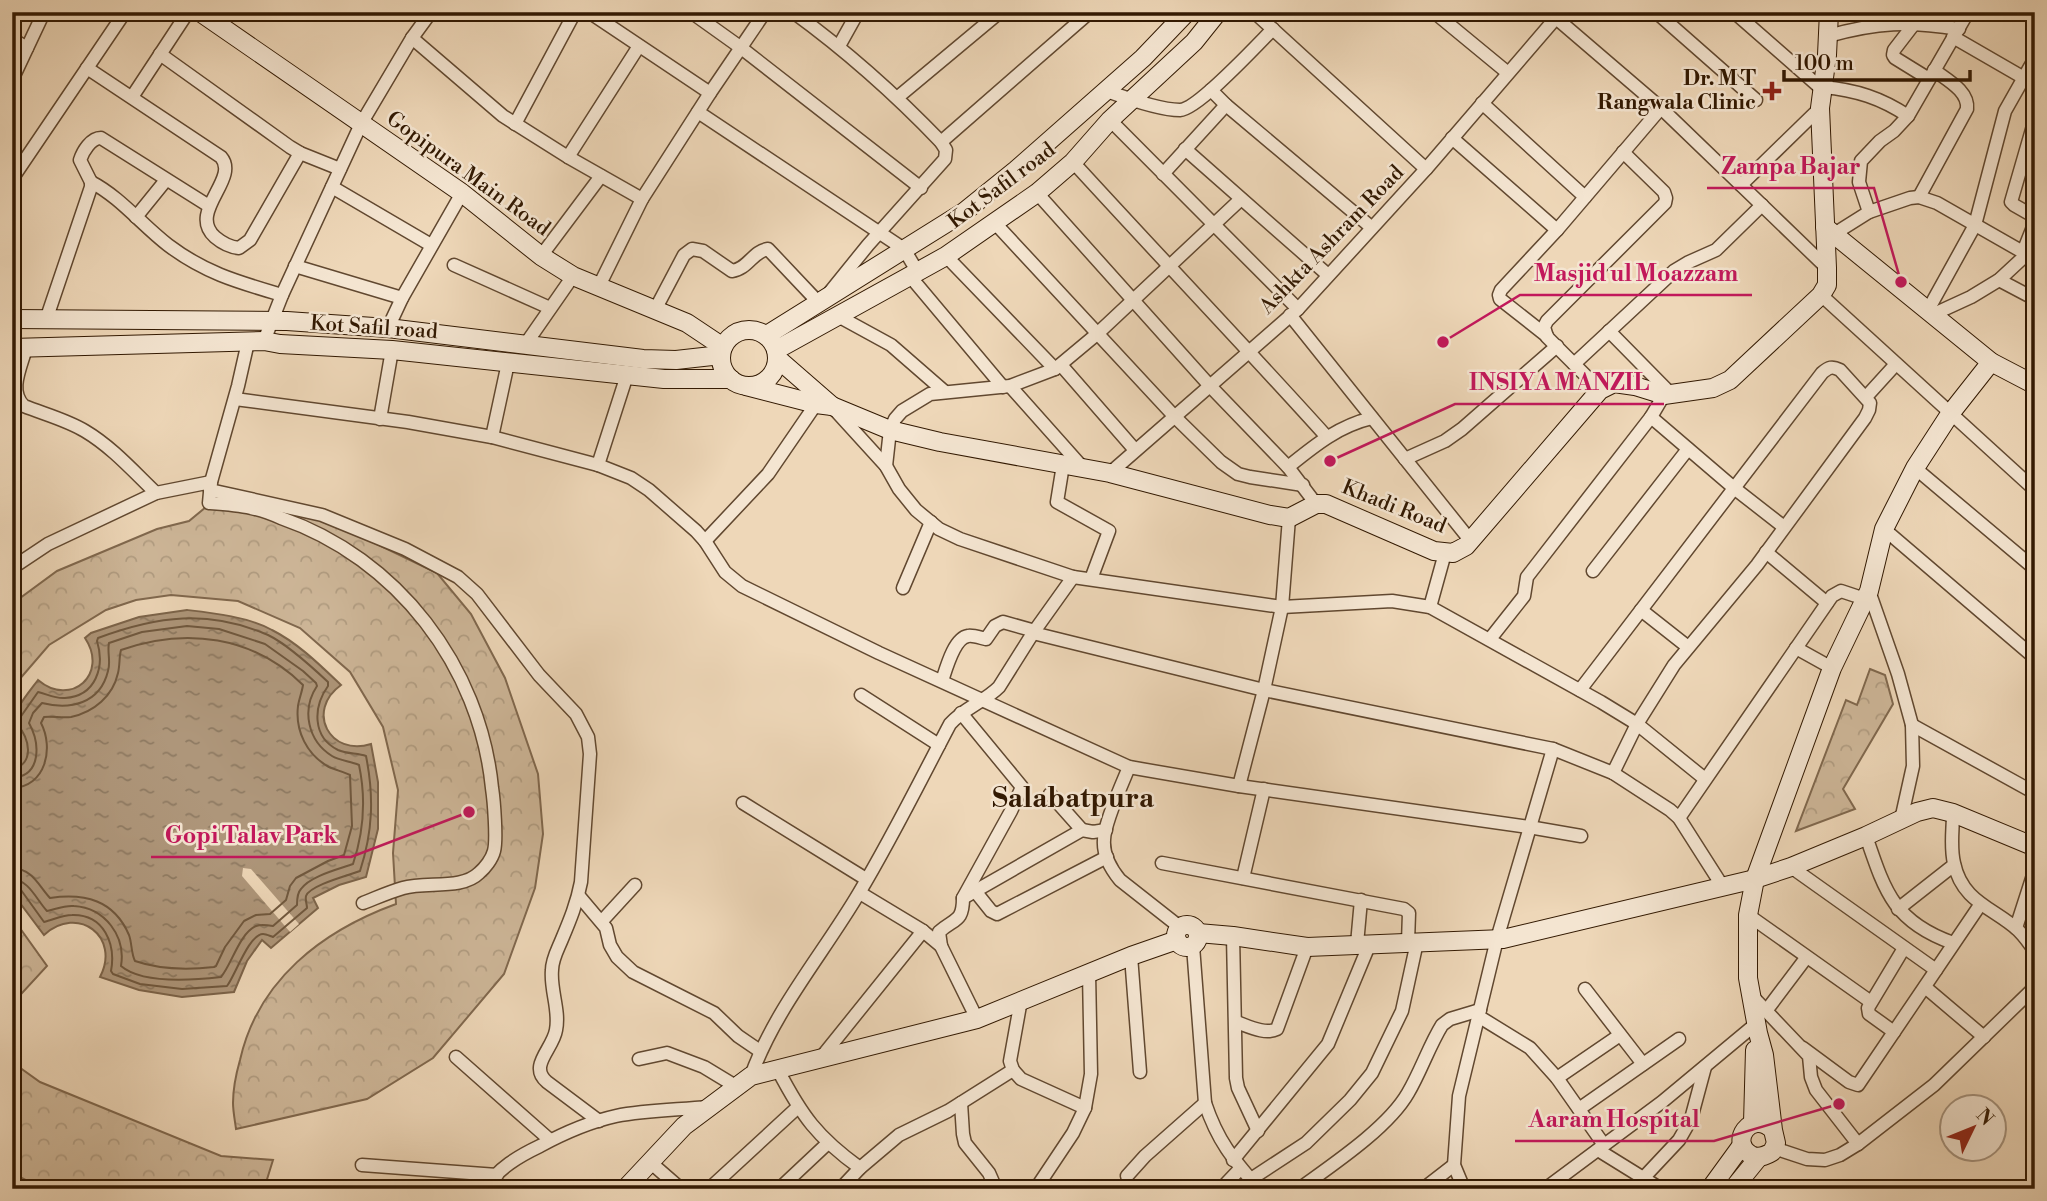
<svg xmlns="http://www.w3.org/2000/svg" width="2047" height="1201" font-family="'Libre Bodoni',serif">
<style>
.forest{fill:url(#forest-crowns);stroke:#80684e;stroke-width:2}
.water{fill:url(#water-ripples);stroke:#7c644a;stroke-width:2}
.pier{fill:#eed7b8}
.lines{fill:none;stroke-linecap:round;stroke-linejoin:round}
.shore{stroke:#70583e;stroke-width:2}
.street-casing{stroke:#614830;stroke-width:15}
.secondary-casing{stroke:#321902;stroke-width:20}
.street{stroke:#f4e5d1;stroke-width:12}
.secondary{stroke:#f4e5d1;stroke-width:18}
.poi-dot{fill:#8f2418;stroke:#f4e5d1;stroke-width:2.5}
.labels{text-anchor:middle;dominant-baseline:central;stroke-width:5;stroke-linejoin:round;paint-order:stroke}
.poi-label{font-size:21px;font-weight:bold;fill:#321902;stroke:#f4e5d1;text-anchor:end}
.street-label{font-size:21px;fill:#321902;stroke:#f4e5d1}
.district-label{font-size:28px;font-weight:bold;fill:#321902;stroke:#f4e5d1}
.leader{fill:none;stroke:#c2185b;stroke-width:2.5}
.callout-dot{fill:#c2185b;stroke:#f4e5d1;stroke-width:2.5}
.callout-label{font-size:23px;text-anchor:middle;font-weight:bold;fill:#c2185b;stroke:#f4e5d1;stroke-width:5;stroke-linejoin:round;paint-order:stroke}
</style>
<defs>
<pattern id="forest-crowns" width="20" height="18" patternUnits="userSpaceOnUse" patternTransform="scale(1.75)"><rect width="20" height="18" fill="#ceb799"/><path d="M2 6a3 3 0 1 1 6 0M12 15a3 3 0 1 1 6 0" fill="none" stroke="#b19d82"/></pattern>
<pattern id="water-ripples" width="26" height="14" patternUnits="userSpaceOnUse" patternTransform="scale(1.75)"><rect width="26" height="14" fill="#ae967a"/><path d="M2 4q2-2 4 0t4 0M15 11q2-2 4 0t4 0" fill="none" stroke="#8e7a62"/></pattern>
</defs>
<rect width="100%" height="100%" fill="#eed7b8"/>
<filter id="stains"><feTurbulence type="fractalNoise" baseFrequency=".00286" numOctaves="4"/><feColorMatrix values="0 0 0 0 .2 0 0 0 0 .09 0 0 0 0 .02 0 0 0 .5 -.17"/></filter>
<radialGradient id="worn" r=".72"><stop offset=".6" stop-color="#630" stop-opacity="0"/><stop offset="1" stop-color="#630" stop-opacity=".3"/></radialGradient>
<g class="forest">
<path d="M223 493 329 521 437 573 471 614 505 678 538 774 543 834 535 888 504 974 433 1058 367 1099 236 1129C235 1121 233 1111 233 1103 233 1089 236 1074 240 1060 258 980 322 931 396 904L393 853 398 790 383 727 350 672 300 628 238 601 171 595 136 600 106 610 49 645 12 688V604L57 571 157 529 189 521Z"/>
<polygon points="1870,669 1885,675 1893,704 1843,789 1855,809 1796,831 1846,700 1857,705"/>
<polygon points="12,917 47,966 12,1004"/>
<polygon points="12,1062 40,1082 221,1156 273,1160 264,1189 43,1189 12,1173"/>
</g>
<path class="water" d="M187 610C213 613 249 617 272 630 298 643 321 666 341 685 305 711 330 757 371 744L378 782V829L366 877 339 885 313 898 318 908 271 948 262 940 247 961 234 992 182 997 139 990 100 977C121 937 78 904 44 935L17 899 12 886V764C24 754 24 741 12 731 12 711 26 696 38 680 71 708 109 674 85 638L91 633 139 617Z"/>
<polygon class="pier" points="243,868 251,869 299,924 290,932 242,876"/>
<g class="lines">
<g class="shore">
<path d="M12 769C35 765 30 737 17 725V722L38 692C47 694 55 699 65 698 96 696 105 667 97 641L98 638C157 616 208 609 268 635 287 644 312 667 328 682V686C313 707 312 737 338 750 347 754 358 753 366 756 374 796 373 831 360 871 350 875 310 885 306 896 305 900 307 904 307 908L273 937C270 936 266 934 263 934 249 934 235 976 227 986L182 989 140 984 113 974 111 971C116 944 104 914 72 915 62 915 53 920 44 922L21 890 12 887"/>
<path d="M12 778C42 776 40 743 29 723L33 713 42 703C70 710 100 704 108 671 111 662 107 652 109 643L142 632 187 626 219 629 265 644 303 671 316 683 317 686C301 710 308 741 332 756 340 761 351 761 359 765 366 798 364 831 353 864 339 869 310 876 301 889 297 893 297 900 297 905L273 926C267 925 261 924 256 926 239 934 232 964 221 977 195 980 142 984 121 966 126 936 105 908 74 906 65 905 56 909 47 911 36 899 29 880 12 879"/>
<path d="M12 788C46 787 54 748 41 723L44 717C52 716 62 718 71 717 94 712 113 696 118 673 120 665 119 657 121 650 186 627 253 636 303 685 302 692 299 699 298 706 295 731 307 755 329 767 336 770 344 772 350 775L352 826 344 855 328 861 296 878 290 886 286 900 270 914 256 915 244 921 225 947 216 966 214 967C187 970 161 970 135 961 131 953 132 943 129 935 114 900 85 893 50 898 38 885 33 869 12 868"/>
</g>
<defs>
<g id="street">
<polyline points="589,12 710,93"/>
<polyline points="691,12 740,47 921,188"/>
<path d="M793 12C848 52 894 93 941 142L946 150 945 159 868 245 830 292"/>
<polyline points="1254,12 1426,169"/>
<polyline points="1434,12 1508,73"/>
<polyline points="1549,12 1661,108 1827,268"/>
<polyline points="1656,12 1756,100"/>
<polyline points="1734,12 1823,90"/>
<polyline points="1914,24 1894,50 1893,55 1895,58 1929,79"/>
<path d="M1828 36C1878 22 1908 21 1959 29"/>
<polyline points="1953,37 2024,78"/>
<polyline points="412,38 503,116 568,157 642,199"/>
<polyline points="12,39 27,48"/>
<polyline points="839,46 858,12"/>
<polyline points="160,54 290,147 300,153 340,169"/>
<path d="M87 68 221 157C240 179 187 212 215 237 222 243 229 247 239 248L250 240 300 153"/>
<polyline points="12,80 44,12"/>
<path d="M1823 87C1856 90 1881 98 1908 116"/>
<polyline points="1211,90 1226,105 1371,227"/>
<path d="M1107 91C1126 98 1159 110 1180 110 1198 109 1257 45 1273 29"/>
<polyline points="132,97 188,12"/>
<polyline points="898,97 1000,12"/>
<polyline points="1482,103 1585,197"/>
<polyline points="698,112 904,249 917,271"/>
<polyline points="2035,119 2011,202 2014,205 2035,217"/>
<polyline points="1110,120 1298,309"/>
<polyline points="515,124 575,12"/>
<polyline points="1452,138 1557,230"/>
<polyline points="941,142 1090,12"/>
<polyline points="1185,149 1328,275"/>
<polyline points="568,157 639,46"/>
<path d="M1073 162C1157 254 1243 344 1326 436"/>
<polyline points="1163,174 1226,105"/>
<polyline points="12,179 125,12"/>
<path d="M91 182C120 197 142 225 168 245 205 273 238 282 282 295"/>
<polyline points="1741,185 1820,108"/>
<polyline points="332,187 431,245"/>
<polyline points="1037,193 1210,386 1288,467 1316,504"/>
<path d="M1919 197 1967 109C1969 91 1947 80 1934 70"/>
<polyline points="1869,212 1859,182 1861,161 1880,141 1894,131 1908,116 1968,12"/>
<polyline points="136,217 166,180"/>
<polyline points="994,222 1175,417 1221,462 1238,474 1250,477 1303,485"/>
<polyline points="1834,234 1869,212 1910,198 1919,197 1937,203 2035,259"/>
<polyline points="2023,252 2035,222"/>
<polyline points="541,256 601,176"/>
<polyline points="946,256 1055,369"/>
<polyline points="454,265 550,308"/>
<polyline points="295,266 402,298"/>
<polyline points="909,275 1003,387"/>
<polyline points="1999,280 2035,299"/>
<polyline points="599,286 642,199 710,93 765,12"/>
<polyline points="1821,295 2035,490"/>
<path d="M655 310 684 255 692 249 703 251 732 271C748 269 753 251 768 249L819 303"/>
<polyline points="1928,310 1975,225 2005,111 2035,58"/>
<polyline points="1934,314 1971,297 1999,280 2027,254"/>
<polyline points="1290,315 1470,540"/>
<polyline points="838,316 891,345 945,392"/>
<path d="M46 320 91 187V182L80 160C83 151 91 138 101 138L209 206"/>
<polyline points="388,328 402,298 462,193"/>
<polyline points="1609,331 1671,394"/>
<polyline points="1547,336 1500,299 1499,295 1501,290 1557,230 1661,108"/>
<polyline points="264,341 282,295 361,124 412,38 431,12"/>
<path d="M248 342 238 386 211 482 209 503C223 504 238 505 251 508 261 510 272 514 281 518 397 558 480 666 492 788 494 801 497 840 494 851 492 859 485 868 479 873 462 890 426 881 403 888 389 892 376 898 363 903"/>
<polyline points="525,345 573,276"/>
<path d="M26 348C21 367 8 391 24 406 44 414 67 420 85 431 112 447 134 472 156 493"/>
<polyline points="1574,364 1674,271 1689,262 1716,250 1762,205"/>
<polyline points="1061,365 1135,450"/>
<polyline points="1010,386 1083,468"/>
<polyline points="1600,390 1547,337 1544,327 1547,321 1665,203 1666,198 1664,192 1623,152"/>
<polyline points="1866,397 1896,364"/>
<polyline points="235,399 408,422 492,437 598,465 631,478 649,490 696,531 705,541 725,572 742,586 879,653 1129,767 1239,786 1529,827 1581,836"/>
<polyline points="1651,417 1734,488 1784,527"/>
<polyline points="380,419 392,350"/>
<polyline points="492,437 508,363"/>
<polyline points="1405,459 1445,441 1462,429 1557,346"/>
<polyline points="598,465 627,375"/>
<polyline points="1063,465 1057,502 1109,531 1091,579"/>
<polyline points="886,466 890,430 895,419 902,411 930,394 1010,386 1055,369 1097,334 1241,199"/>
<path d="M1288 467C1314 446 1338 426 1372 418"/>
<polyline points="1915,468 2035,569"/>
<polyline points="1110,473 1298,309 1426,169 1561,12"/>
<path d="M210 490 322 515 405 549 458 577 477 594 539 675 576 714 588 737 590 754 581 882C577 903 570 920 562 939 558 949 552 959 552 970 550 990 560 1010 556 1030 553 1049 528 1066 547 1082L599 1121"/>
<polyline points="1884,529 2035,658"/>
<polyline points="705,541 768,474 816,404"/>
<polyline points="1766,552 1827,603"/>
<polyline points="12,568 48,544 156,493 211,482"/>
<polyline points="1593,571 1688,449"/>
<polyline points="1073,577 1282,607 1392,601 1430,607 1601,702 1637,724 1705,779"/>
<polyline points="903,588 931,522"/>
<polyline points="1869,591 1898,674 1912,725 1913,766 1901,820"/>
<polyline points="1430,607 1445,553"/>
<polyline points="1641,610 1688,647"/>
<polyline points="1033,633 1264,690 1553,749 1613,773 1670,810 1679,818 1723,887"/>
<polyline points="1490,639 1524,596 1527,577 1651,417 1664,395"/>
<polyline points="1796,648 1832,668"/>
<path d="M942 681C946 669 954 638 968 636 973 635 981 638 986 639L995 626 1003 622 1035 631"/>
<path d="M1580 690 1822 373C1829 367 1832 366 1840 370L1870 403 1869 410 1865 418 1757 565 1674 665 1637 724 1613 773"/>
<polyline points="861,695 939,745"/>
<polyline points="1912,725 2035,793"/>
<path d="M1129 767C1122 784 1104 824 1104 840 1103 854 1111 869 1120 880L1181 928"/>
<polyline points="1239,786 1264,690 1282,607 1289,518"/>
<polyline points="1050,794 1082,830"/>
<polyline points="743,803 866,879"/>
<path d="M1953 813C1953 830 1950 847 1954 863 1962 902 1994 908 2018 930 2025 937 2030 944 2035 952"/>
<polyline points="1679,818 1832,596 1841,591 1865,599"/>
<path d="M1866 836C1885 892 1894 922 1953 943"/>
<polyline points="1162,863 1404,909 1409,913 1408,942"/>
<polyline points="1791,867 1936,970"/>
<polyline points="1243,878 1264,789"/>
<polyline points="975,891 991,911 997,914 1107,857"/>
<polyline points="860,893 923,931 941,946 977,1019"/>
<polyline points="579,896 606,928 610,945 617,957 633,972 714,1013 738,1036 760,1051"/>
<polyline points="963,898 1082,830 1093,832 1106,830"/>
<polyline points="1898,909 1954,865"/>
<polyline points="1748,915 1871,1002"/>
<polyline points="602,921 635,885"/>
<polyline points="2016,928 2035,869"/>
<polyline points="1233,936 1236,1078 1238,1088 1258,1131"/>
<polyline points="1357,944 1361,900"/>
<path d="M941 946 939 932C954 918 963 923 963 898L1011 811 1022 787 961 713"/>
<path d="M1193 946 1205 1103C1218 1142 1233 1159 1259 1189"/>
<polyline points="1131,956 1140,1072"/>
<polyline points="1925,987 1984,1037"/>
<polyline points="1585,989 1643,1064"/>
<polyline points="1751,995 1809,1056 1811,1077 1816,1090 1858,1144"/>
<polyline points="1021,1000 1010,1061 1013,1070 1021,1079 1085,1108"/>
<polyline points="1766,1011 1806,958"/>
<polyline points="1478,1016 1530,1048 1557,1078 1604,1145"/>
<path d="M1236 1022C1248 1026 1265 1035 1277 1029L1307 947"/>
<polyline points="1894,1032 1869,1014 1868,1008 1904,948"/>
<polyline points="1803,1048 1849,1082 1858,1085 1980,905"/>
<polyline points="456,1057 550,1140"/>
<polyline points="639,1059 667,1053 704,1067 737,1087"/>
<polyline points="820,1059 923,931"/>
<path d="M778 1070C802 1116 817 1137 860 1168"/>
<path d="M751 1076C775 1009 823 954 859 893 892 838 920 781 950 724 964 708 984 702 999 687L1033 633 1073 577 960 539 939 529 916 510 899 489 886 466 835 410"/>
<polyline points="1557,1078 1620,1035"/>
<polyline points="961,1103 963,1134 965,1143 989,1173 996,1189"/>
<polyline points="1579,1109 1679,1039"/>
<polyline points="1774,1148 1807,1159 1825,1160 1840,1155 1858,1144 1934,1085 2035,987"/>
<polyline points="1598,1150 1661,1189"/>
<polyline points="1233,1160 1328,1044 1370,943"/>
<polyline points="650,1162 681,1189"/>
<polyline points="362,1165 497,1175"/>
<polyline points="1127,1176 1145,1156 1205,1103"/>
<polyline points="1251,1179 1306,1143 1350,1100 1372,1073 1402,1011 1417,942"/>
<polyline points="1039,1184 1073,1133 1085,1108 1091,1074 1089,973"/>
<path d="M485 1189C498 1168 519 1156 540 1146 564 1133 589 1122 616 1116 646 1110 677 1110 708 1107"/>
<polyline points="709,1189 798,1107"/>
<polyline points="779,1189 828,1143"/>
<polyline points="844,1189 844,1185 860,1168 899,1135 948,1111 1013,1070"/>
<polyline points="1221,1189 1240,1169"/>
<path d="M1299 1189C1332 1165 1388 1128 1408 1093 1421 1071 1429 1046 1442 1025L1450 1019 1480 1010"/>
<polyline points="1423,1189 1454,1165"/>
<polyline points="1464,1189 1454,1165 1459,1096 1497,939 1553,749"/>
<polyline points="1545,1189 1662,1102 1757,1023"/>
<polyline points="1633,1189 1679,1140 1691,1119 1705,1067"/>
</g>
<g id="secondary">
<polyline points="200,12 462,193 541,256 573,276 687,323 723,347"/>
<polyline points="1825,227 1991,362 2035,385"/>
<polyline points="12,319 287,321 388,328 643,359 676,360 721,355"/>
<circle cx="749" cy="358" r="28"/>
<polyline points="767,335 964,212 1016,170 1143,58 1187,12"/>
<polyline points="12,348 264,341 280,344 392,350 664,379 731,379"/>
<polyline points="776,350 946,256 1037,193 1073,162 1110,120 1194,42 1218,12"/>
<polyline points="778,359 832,406"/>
<polyline points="746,386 816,404 832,406 890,430 940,442 1110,473 1270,515 1289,518 1316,504 1326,504 1434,551 1453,553 1466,546 1600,390 1614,383 1635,386 1664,395 1713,388 1730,380 1821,295 1827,285 1827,268 1820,108 1827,55 1829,12"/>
<circle cx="1187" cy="936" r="11"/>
<polyline points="1198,933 1233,936 1307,947 1503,939 1755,879 1791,867 1866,836 1917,812 1933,808 1953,813 2035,847"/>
<polyline points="1753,1123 1755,1050"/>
<path d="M1773 1130C1751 1108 1728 1143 1751 1155 1758 1159 1765 1156 1772 1152L1776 1143 1773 1130 1764 1055 1758 1033 1748 978V915L1755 879 1832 668 1869 591 1884 529 1915 468 1950 414 1991 362"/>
<polyline points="625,1189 684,1126 751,1076 977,1019 1131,956 1177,940"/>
<polyline points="1710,1189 1742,1145"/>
<polyline points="1733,1189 1759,1157"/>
</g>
</defs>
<use href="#street" class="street-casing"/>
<use href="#secondary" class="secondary-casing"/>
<use href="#street" class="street"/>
<use href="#secondary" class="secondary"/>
</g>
<path class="poi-dot" d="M1768.5 80.5h7v7h7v7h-7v7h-7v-7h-7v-7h7z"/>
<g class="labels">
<g class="poi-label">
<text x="1756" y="79">Dr. M T<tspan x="1756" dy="24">Rangwala Clinic</tspan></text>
</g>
<g class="street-label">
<text transform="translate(468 174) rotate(36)">Gopipura Main Road</text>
<text transform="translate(1002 186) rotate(-37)">Kot Safil road</text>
<text transform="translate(1332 240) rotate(-46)">Ashkta Ashram Road</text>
<text transform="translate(374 328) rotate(4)">Kot Safil road</text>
<text transform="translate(1394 507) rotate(22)">Khadi Road</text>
</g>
<g class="district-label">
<text x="1073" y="798">Salabatpura</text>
</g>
</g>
<path class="leader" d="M1901 282L1874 188H1707M1443 342L1520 295H1752M1330 461L1455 404H1664M469 812L351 857H151M1839 1104L1714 1141H1515"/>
<g class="callout-dot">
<circle cx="1901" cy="282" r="7"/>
<circle cx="1443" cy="342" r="7"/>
<circle cx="1330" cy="461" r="7"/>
<circle cx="469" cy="812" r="7"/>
<circle cx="1839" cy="1104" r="7"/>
</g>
<g class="callout-label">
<text x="1791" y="174">Zampa Bajar</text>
<text x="1636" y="281">Masjid ul Moazzam</text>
<text x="1559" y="390">INSIYA MANZIL</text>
<text x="251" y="843">Gopi Talav Park</text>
<text x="1614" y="1127">Aaram Hospital</text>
</g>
<rect width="2047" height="1201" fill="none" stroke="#eed7b8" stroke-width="42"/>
<rect x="14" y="14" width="2019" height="1173" fill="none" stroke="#321902" stroke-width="3.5"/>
<rect x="21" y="21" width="2005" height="1159" fill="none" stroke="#321902" stroke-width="2"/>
<g transform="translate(1973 1128) rotate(47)"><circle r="33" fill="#f4e5d1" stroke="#a6937e" stroke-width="2"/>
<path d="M0-5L12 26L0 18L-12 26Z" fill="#8f2418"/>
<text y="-10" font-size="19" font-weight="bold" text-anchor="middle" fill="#321902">N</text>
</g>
<path d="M1784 70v10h186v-10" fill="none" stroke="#321902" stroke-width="3.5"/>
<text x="1795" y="70" font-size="21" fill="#321902" stroke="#f4e5d1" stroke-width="5" paint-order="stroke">100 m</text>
<rect width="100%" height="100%" filter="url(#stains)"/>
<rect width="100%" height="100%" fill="url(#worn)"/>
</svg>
